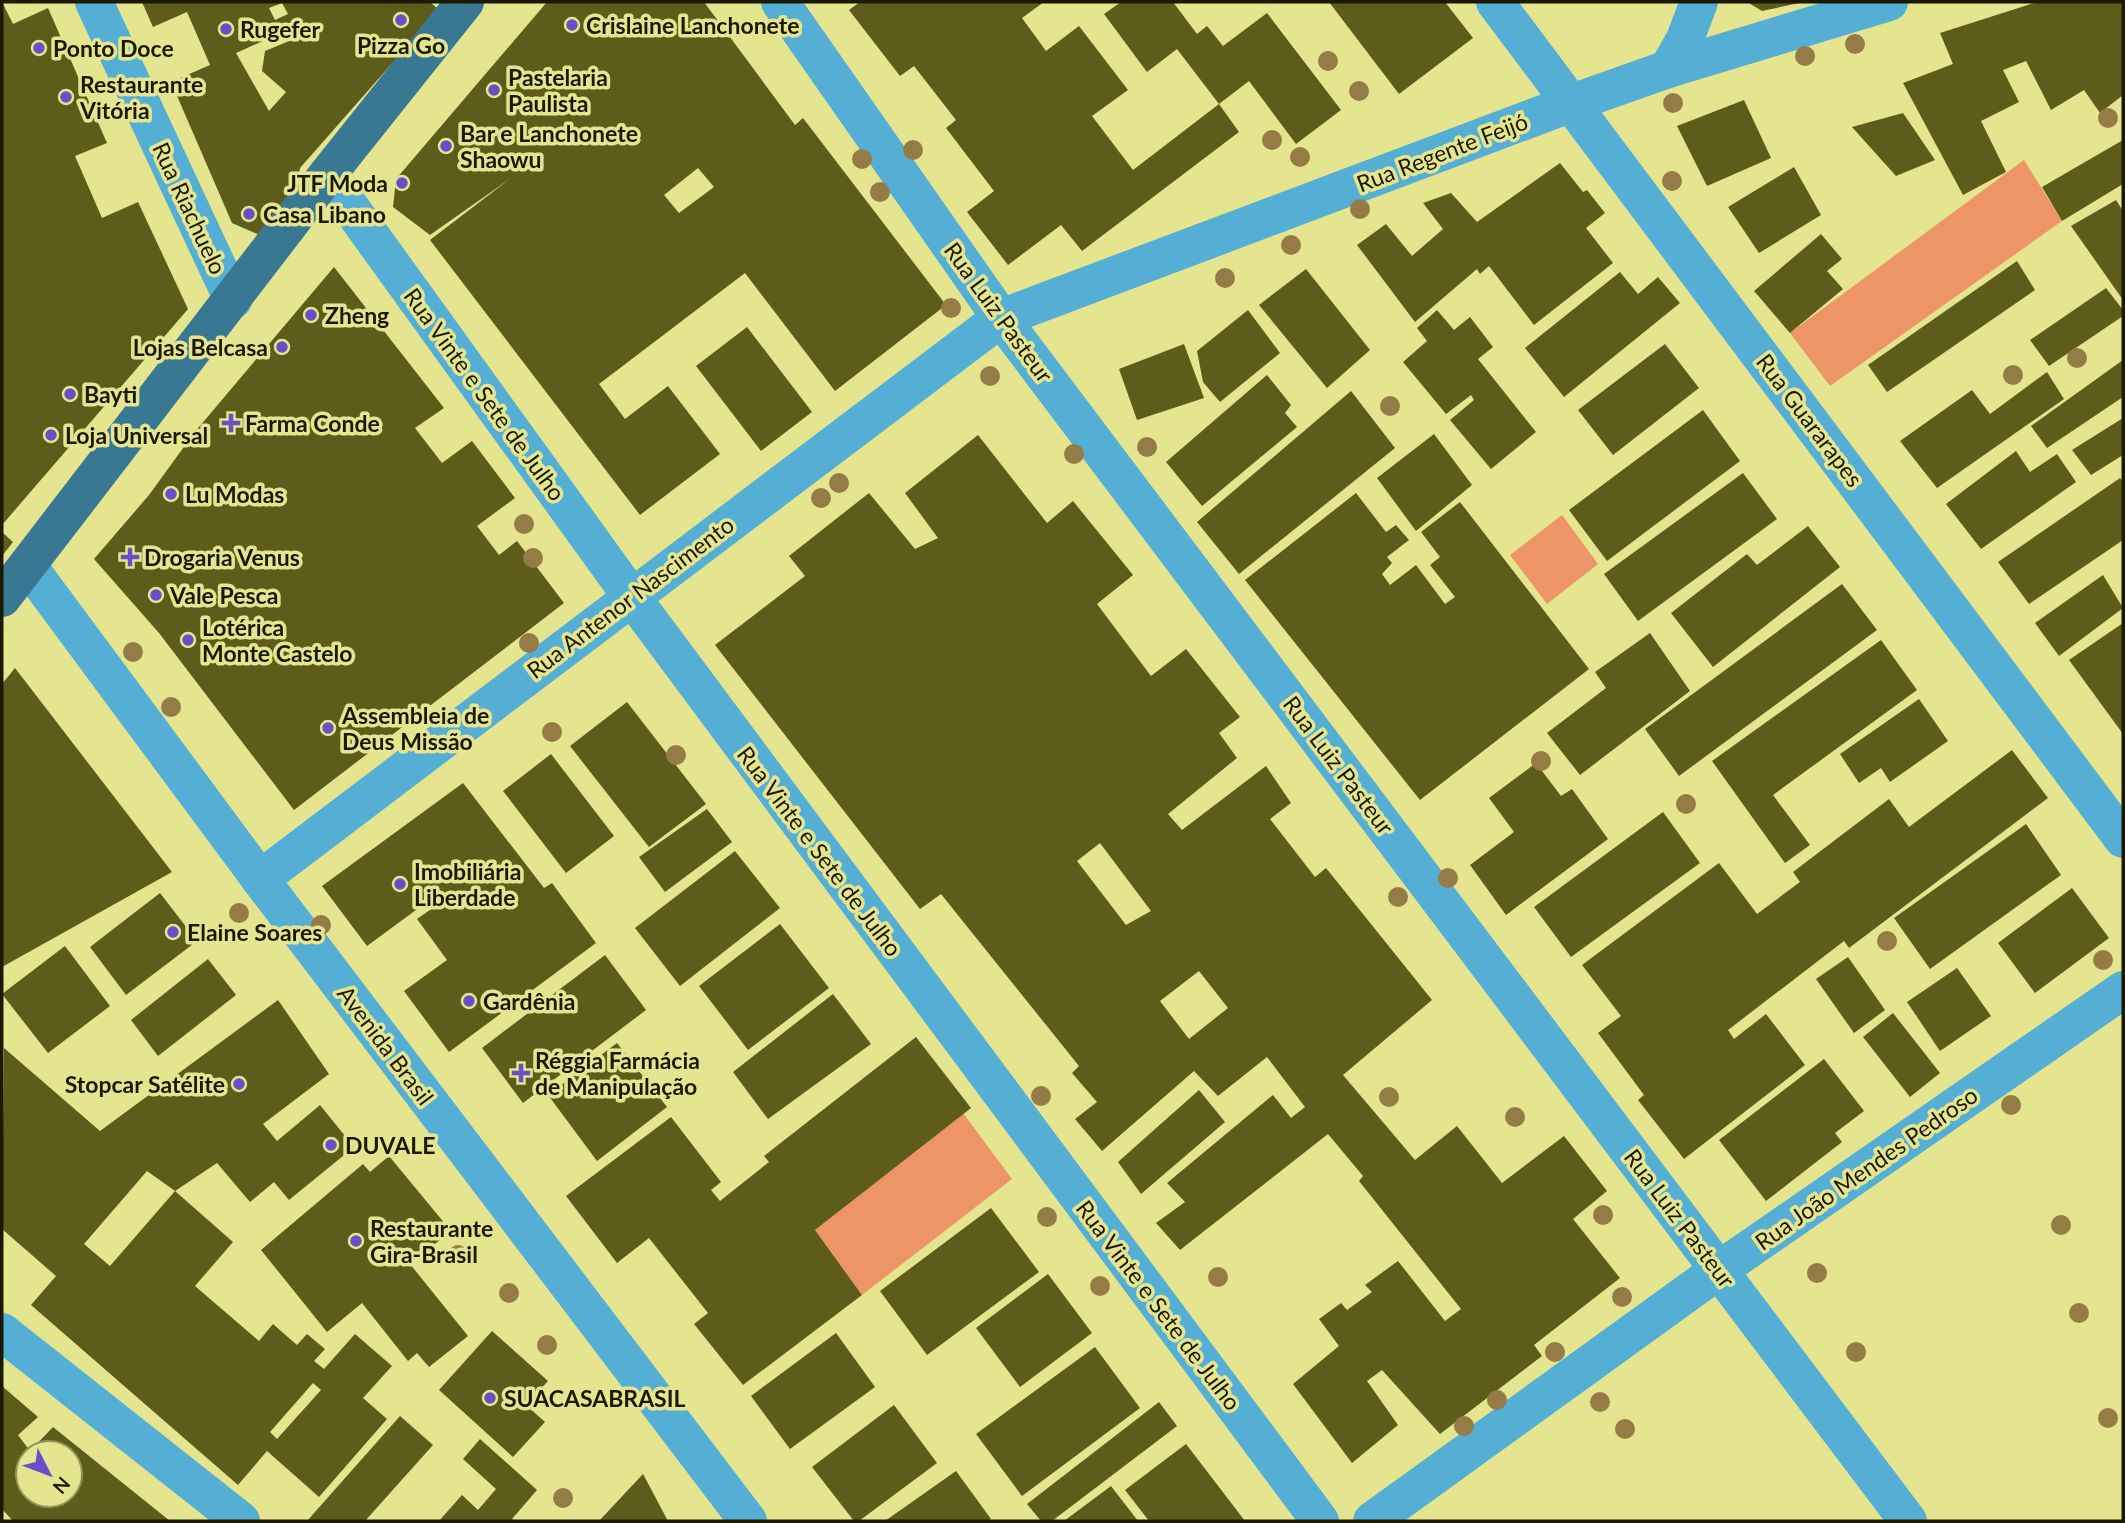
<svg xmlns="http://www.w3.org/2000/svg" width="2125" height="1523" font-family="Lato,sans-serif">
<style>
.green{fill:#ed9566}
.building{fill:#5d5c1a;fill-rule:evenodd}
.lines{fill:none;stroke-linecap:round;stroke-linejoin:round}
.minor{stroke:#55afd4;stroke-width:38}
.major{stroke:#397893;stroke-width:38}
.tree{fill:#957b46}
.poi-dot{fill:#684fc8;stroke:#e5e590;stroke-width:2.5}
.labels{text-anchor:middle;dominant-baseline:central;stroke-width:7;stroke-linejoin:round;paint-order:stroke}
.poi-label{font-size:23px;font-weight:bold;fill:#1b1a01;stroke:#e5e590;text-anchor:start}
.street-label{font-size:23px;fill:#1b1a01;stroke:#e5e590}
</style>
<rect width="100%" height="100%" fill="#e5e590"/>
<g class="green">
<polygon points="2024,160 2062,221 1830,386 1790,333"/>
<polygon points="1562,515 1598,564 1547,604 1510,555"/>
<polygon points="963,1113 1012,1179 862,1295 815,1230"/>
</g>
<g class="building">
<polygon points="2,2 13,24 48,8 107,143 75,156 102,218 138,202 188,309 2,525"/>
<path d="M142 2H430L439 10 300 168 296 196 262 236 232 223 171 82 210 65 187 12 153 27ZM282 3 288 14 275 20 269 8ZM294 27V39L265 51 262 71 286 92 269 111 236 53Z"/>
<path d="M547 2H704L795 125 803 118 946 305 835 391 745 273 599 384 625 419 668 386 720 454 640 515 430 240 511 178 430 235 393 207 396 179ZM698 168 714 187 679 213 664 195Z"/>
<polygon points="860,2 1044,2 1022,18 1046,51 1079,26 1128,90 1092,116 1133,170 1219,104 1239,132 1082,251 1061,225 1008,265 967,212 994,191 946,128 956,120 914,66 900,76 849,10"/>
<polygon points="1121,2 1173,2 1197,34 1207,26 1223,46 1267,13 1341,110 1296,144 1249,81 1219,104 1177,49 1147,72 1104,14"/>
<polygon points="1329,2 1445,2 1473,38 1399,94"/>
<polygon points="1747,2 1804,2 1762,11"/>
<polygon points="2037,2 2123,2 2123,95 2100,113 2084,90 2051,110 2026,61 2003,70 2019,102 1981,121 2006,172 1963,195 1903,83 1953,64 1940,33"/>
<polygon points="1744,100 1771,158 1707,186 1677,126"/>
<polygon points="1903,113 1935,160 1896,176 1852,127"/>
<polygon points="2123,140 2123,184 2062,221 2042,187"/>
<polygon points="1560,163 1583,192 1587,190 1605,213 1586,228 1613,263 1534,325 1489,266 1480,274 1477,269 1415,322 1357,245 1386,224 1412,256 1443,229 1423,203 1451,193 1477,222"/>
<polygon points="1794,167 1821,215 1759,253 1728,207"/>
<polygon points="2116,200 2123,211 2123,300 2071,226"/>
<polygon points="1821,234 1842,259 1827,271 1843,289 1790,333 1754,291"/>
<polygon points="2017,261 2035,290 1887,392 1868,365"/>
<polygon points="334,267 444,408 415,428 442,463 472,441 515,498 477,526 499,555 517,541 564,603 294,810 159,633 94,559 149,495 194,433"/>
<polygon points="1306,269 1370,350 1327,388 1259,305"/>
<polygon points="1620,272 1638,294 1658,277 1680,303 1564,397 1525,348"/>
<polygon points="2106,288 2123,310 2123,316 2049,366 2030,340"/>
<polygon points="1248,310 1280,353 1220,402 1203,382 1197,351"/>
<polygon points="1437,310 1454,330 1470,317 1493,347 1478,359 1536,432 1491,469 1450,420 1474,400 1471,395 1446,414 1403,362 1427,341 1417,328"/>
<polygon points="747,327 812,412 761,451 696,366"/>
<polygon points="1184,344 1204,398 1137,420 1119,369"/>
<polygon points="1665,344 1699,388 1613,455 1578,410"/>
<polygon points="2123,360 2123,397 2047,448 2031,426"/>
<polygon points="2047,372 2064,399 1937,488 1900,441 1972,390 1990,414"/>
<polygon points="1267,375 1291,405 1285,413 1297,427 1202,506 1166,462"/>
<polygon points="1351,391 1395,448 1239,574 1197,522"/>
<polygon points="1703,410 1740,461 1607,561 1569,510"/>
<polygon points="2123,418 2123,455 2091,475 2072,450"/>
<polygon points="1434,434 1472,485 1416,531 1377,478"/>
<path d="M978 435 1047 523 1073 501 1133 575 1097 604 1151 676 1186 649 1240 717 1219 733 1237 758 1168 814 1182 830 1266 766 1291 803 1270 819 1315 877 1326 868 1432 1000 1343 1075 1415 1160 1457 1126 1502 1183 1564 1136 1607 1191 1573 1219 1620 1278 1534 1345 1542 1356 1440 1434 1382 1370 1367 1381 1398 1425 1352 1463 1293 1384 1339 1346 1319 1319 1341 1303 1347 1310 1372 1292 1365 1285 1398 1261 1445 1321 1461 1309 1359 1181 1363 1176 1328 1134 1180 1250 1156 1223 1185 1202 1167 1183 1273 1095 1291 1118 1305 1107 1267 1057 1218 1096 1194 1071 1102 1151 1075 1119 1097 1102 1072 1073 1079 1066 941 894 920 909 715 645 805 576 789 556 869 493 915 549 938 538 905 493ZM1100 843 1151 911 1126 925 1077 861ZM1199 971 1228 1008 1189 1039 1160 1001Z"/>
<polygon points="2016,451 2030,472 2057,454 2076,482 1981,549 1946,504"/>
<polygon points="1743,473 1777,519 1638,621 1604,574"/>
<polygon points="2120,478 2123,482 2123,540 2029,604 1998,562"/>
<polygon points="1356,493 1386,532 1396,525 1409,540 1387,557 1392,563 1382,574 1390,585 1416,565 1445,604 1455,597 1430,565 1440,557 1421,532 1460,502 1589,669 1420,800 1245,580"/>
<polygon points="1808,526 1840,567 1713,667 1671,613 1747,554 1757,565"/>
<polygon points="2,532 13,542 2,556"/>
<polygon points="2103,575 2123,608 2059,656 2035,623"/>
<polygon points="1842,584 1877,630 1679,776 1645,729"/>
<polygon points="2123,623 2123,734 2069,660"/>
<polygon points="1650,633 1690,691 1580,775 1547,733 1606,688 1595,672"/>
<polygon points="1881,640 1917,690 1773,795 1810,845 1785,863 1712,761"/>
<polygon points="15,668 172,872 2,967 2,684"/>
<polygon points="1919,699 1948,741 1890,782 1881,768 1859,783 1840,754"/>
<polygon points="627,702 706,804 649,847 570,746"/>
<polygon points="2012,750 2048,798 1849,948 1844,941 1728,1030 1734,1039 1766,1014 1805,1065 1684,1159 1638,1100 1644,1095 1598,1033 1621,1016 1582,965 1719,863 1757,914 1800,882 1793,872 1889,799 1909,827"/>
<polygon points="551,754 614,836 566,873 503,791"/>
<polygon points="1536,763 1561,796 1572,789 1608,839 1506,915 1470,865 1514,832 1489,798"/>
<polygon points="463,783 544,888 552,883 596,943 449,1052 404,991 447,960 417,919 440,903 435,896 367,946 322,886"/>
<polygon points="707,809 732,842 665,892 639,857"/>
<polygon points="1663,812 1700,863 1571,957 1534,907"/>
<polygon points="2026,824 2061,875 1930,969 1894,918"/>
<polygon points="735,851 780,908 680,986 635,928"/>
<polygon points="2072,888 2109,938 2035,993 1998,943"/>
<polygon points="160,893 197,941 126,995 90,947"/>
<polygon points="780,924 829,988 748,1050 699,986"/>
<polygon points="65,946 110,1006 48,1053 2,994"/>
<polygon points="605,955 646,1010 523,1103 482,1048"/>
<polygon points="1848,957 1885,1010 1854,1033 1816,979"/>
<polygon points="208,959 236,995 158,1056 131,1020"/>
<polygon points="1957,968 1991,1016 1940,1051 1907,1002"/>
<polygon points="833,994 871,1044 768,1119 733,1072"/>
<path d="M278 1000 329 1074 263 1124 277 1141 320 1105 354 1147 289 1200 274 1182 250 1202 217 1163 175 1191 147 1171 84 1244 110 1266 175 1191 233 1242 195 1286 259 1341 273 1324 297 1345 307 1334 325 1349 314 1361 324 1369 355 1334 392 1366 363 1398 387 1419 319 1497 267 1451 238 1485 31 1305 56 1276 2 1229 4 1048 100 1131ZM313 1383 321 1390 277 1439 270 1432Z"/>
<polygon points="1893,1013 1940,1073 1910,1097 1863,1037"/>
<polygon points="916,1037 971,1108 815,1230 862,1295 743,1385 694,1324 708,1313 649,1238 617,1263 566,1196 671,1117 721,1182 711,1190 720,1201 769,1162 764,1156"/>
<polygon points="617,1043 667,1107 597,1161 548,1095"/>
<polygon points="1824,1059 1864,1111 1835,1133 1842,1142 1766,1201 1719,1140"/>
<polygon points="1199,1090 1225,1122 1141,1194 1118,1162"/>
<polygon points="389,1156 451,1231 410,1264 468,1336 429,1367 417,1353 408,1361 362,1303 327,1332 261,1250 363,1164 370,1172"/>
<polygon points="991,1208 1039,1272 927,1355 880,1291"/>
<polygon points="1048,1274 1092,1333 1020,1387 976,1328"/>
<polygon points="492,1331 548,1381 526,1405 545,1422 513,1457 439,1390"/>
<polygon points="836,1333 875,1387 790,1449 751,1396"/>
<polygon points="1095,1347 1140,1408 1022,1496 976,1434"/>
<path d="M2 1386 38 1417 18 1435 30 1451 53 1427 170 1521H13L2 1509ZM28 1453H70V1495H28Z"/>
<polygon points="1159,1402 1177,1426 1052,1521 1041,1521 1027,1504"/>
<polygon points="894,1405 937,1463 859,1521 854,1521 812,1467"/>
<polygon points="400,1416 433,1445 365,1521 307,1521"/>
<polygon points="480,1439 537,1490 512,1519 515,1521 439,1521 462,1495 478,1510 496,1489 463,1459"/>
<polygon points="1186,1444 1245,1521 1149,1521 1125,1490"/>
<polygon points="956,1471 991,1519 988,1521 885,1521"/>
<polygon points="643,1474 668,1521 599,1521"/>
<polygon points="1111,1486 1138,1521 1064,1521"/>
</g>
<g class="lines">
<g class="minor">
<polyline points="94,2 233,300"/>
<polyline points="780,2 1001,318 1908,1521"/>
<polyline points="1495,2 2123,839"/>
<polyline points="1668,69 1685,39 1699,2"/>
<polyline points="327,175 631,596 1320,1521"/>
<polyline points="28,566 260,879 748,1521"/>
<polyline points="260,879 1001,318 1572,103 1668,69 1889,2"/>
<polyline points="2,1332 241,1521"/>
<polyline points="1372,1521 1719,1270 2123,990"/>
</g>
<polyline class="major" points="2,598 327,175 465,2"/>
</g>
<g class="tree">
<circle cx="1855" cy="44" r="10"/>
<circle cx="1805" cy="56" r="10"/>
<circle cx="1328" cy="61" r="10"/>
<circle cx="1359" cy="91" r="10"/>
<circle cx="1673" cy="103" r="10"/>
<circle cx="2108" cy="118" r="10"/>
<circle cx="1272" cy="140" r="10"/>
<circle cx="913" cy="150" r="10"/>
<circle cx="1300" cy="157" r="10"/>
<circle cx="862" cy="159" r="10"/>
<circle cx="1672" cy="181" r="10"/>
<circle cx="880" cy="192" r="10"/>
<circle cx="1360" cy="209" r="10"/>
<circle cx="1291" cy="245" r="10"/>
<circle cx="1225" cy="278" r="10"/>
<circle cx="951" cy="308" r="10"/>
<circle cx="2077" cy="358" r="10"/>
<circle cx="2013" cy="375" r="10"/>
<circle cx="990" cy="376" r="10"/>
<circle cx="1390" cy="406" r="10"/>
<circle cx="1147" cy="447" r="10"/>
<circle cx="1074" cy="454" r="10"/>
<circle cx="839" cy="483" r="10"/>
<circle cx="821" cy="498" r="10"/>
<circle cx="524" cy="524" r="10"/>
<circle cx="533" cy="558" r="10"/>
<circle cx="529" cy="643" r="10"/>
<circle cx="133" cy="652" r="10"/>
<circle cx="171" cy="707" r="10"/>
<circle cx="552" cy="732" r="10"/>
<circle cx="676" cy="755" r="10"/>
<circle cx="1541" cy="761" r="10"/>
<circle cx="1686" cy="804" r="10"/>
<circle cx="1448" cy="878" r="10"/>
<circle cx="1398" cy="897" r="10"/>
<circle cx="239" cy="913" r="10"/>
<circle cx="321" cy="925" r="10"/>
<circle cx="1887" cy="941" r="10"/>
<circle cx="2103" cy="960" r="10"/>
<circle cx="1041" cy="1096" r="10"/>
<circle cx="1389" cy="1097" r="10"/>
<circle cx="2011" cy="1105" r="10"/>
<circle cx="1515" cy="1117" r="10"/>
<circle cx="1603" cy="1215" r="10"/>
<circle cx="1047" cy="1217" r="10"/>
<circle cx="2061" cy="1225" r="10"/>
<circle cx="458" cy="1255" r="10"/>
<circle cx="1817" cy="1273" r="10"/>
<circle cx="1218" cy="1277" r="10"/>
<circle cx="1100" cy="1286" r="10"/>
<circle cx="509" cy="1293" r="10"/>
<circle cx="1622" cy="1297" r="10"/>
<circle cx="2079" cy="1313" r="10"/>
<circle cx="547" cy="1345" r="10"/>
<circle cx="1555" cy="1352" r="10"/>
<circle cx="1856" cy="1352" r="10"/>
<circle cx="1497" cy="1400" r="10"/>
<circle cx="1600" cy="1402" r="10"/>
<circle cx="2108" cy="1418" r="10"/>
<circle cx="1464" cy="1426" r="10"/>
<circle cx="1625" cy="1429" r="10"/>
<circle cx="563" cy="1498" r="10"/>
</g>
<g class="poi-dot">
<circle cx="401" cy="20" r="7"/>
<circle cx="572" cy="25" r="7"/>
<circle cx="226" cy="29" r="7"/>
<circle cx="39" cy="48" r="7"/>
<circle cx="494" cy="90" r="7"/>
<circle cx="66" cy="97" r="7"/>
<circle cx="446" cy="146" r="7"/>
<circle cx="402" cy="183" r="7"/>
<circle cx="249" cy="214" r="7"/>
<circle cx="311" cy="315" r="7"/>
<circle cx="282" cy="347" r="7"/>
<circle cx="70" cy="394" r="7"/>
<path d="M227.5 412.5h7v7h7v7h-7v7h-7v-7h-7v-7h7z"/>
<circle cx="51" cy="435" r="7"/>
<circle cx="171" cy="494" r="7"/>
<path d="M126.5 546.5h7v7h7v7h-7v7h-7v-7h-7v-7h7z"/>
<circle cx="156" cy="595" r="7"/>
<circle cx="188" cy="640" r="7"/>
<circle cx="328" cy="728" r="7"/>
<circle cx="400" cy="884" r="7"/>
<circle cx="173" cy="932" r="7"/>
<circle cx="469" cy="1001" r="7"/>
<path d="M517.5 1062.5h7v7h7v7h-7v7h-7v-7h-7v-7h7z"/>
<circle cx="239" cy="1084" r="7"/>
<circle cx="331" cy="1145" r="7"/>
<circle cx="356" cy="1241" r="7"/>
<circle cx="490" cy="1398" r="7"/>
</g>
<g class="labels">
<g class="poi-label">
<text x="586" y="25">Crislaine Lanchonete</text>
<text x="240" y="29">Rugefer</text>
<text x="401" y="45" text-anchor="middle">Pizza Go</text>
<text x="53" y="48">Ponto Doce</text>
<text x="508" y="77">Pastelaria<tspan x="508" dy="26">Paulista</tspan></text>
<text x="80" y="84">Restaurante<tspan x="80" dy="26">Vitória</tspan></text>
<text x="460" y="133">Bar e Lanchonete<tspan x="460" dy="26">Shaowu</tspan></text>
<text x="388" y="183" text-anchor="end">JTF Moda</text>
<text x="263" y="214">Casa Libano</text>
<text x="325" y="315">Zheng</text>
<text x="268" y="347" text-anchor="end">Lojas Belcasa</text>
<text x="84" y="394">Bayti</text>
<text x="245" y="423">Farma Conde</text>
<text x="65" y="435">Loja Universal</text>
<text x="185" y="494">Lu Modas</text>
<text x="144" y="557">Drogaria Venus</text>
<text x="170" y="595">Vale Pesca</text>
<text x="202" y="627">Lotérica<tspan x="202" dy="26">Monte Castelo</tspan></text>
<text x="342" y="715">Assembleia de<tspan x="342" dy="26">Deus Missão</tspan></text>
<text x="414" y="871">Imobiliária<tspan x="414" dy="26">Liberdade</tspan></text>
<text x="187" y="932">Elaine Soares</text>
<text x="483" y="1001">Gardênia</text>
<text x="535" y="1060">Réggia Farmácia<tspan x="535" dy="26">de Manipulação</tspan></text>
<text x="225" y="1084" text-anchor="end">Stopcar Satélite</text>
<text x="345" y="1145">DUVALE</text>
<text x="370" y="1228">Restaurante<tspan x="370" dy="26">Gira-Brasil</tspan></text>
<text x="504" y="1398">SUACASABRASIL</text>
</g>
<g class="street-label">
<text transform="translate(1442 152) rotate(-21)">Rua Regente Feijó</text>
<text transform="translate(190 208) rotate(65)">Rua Riachuelo</text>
<text transform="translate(999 312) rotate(54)">Rua Luiz Pasteur</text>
<text transform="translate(485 394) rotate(54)">Rua Vinte e Sete de Julho</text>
<text transform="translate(1810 420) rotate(53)">Rua Guararapes</text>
<text transform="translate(630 597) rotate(-37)">Rua Antenor Nascimento</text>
<text transform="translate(1339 765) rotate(53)">Rua Luiz Pasteur</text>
<text transform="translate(820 851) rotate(53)">Rua Vinte e Sete de Julho</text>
<text transform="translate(386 1045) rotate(53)">Avenida Brasil</text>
<text transform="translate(1866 1168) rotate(-35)">Rua João Mendes Pedroso</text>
<text transform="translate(1680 1218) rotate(53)">Rua Luiz Pasteur</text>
<text transform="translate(1159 1305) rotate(53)">Rua Vinte e Sete de Julho</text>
</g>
</g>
<rect width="2125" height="1523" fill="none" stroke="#1b1a01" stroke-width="7"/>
<g transform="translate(49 1474) rotate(132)"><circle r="33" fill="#e5e590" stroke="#949457" stroke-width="2"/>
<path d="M0-5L12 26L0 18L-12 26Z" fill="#684fc8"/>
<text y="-10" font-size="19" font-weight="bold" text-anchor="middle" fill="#1b1a01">N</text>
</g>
</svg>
